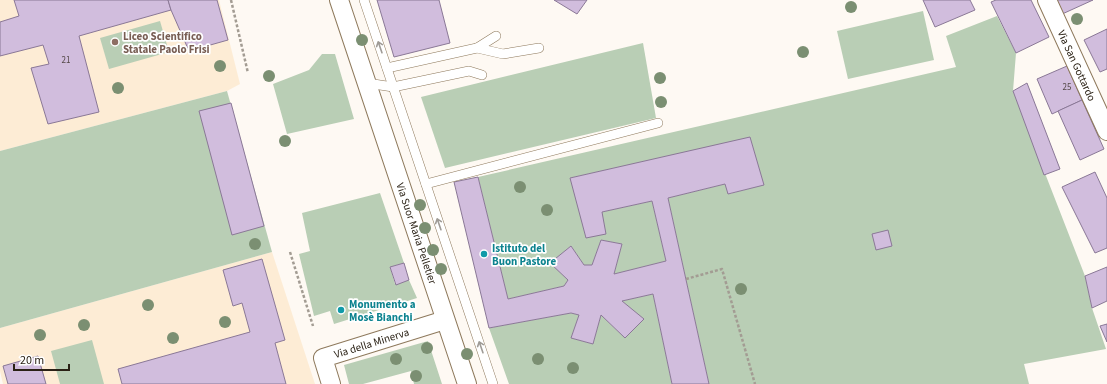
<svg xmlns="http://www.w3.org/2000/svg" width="1107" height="384" font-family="'Source Sans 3',sans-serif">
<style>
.built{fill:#fdecd5}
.green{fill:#b9ceb5}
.building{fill:#d1bddd;stroke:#8a7896}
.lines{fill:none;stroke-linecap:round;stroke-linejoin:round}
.service-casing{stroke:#8e795c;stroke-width:10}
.minor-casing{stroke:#8e795c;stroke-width:20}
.path{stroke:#a39c93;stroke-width:2.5;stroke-dasharray:3 2;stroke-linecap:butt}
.service{stroke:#fff;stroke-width:9}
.minor{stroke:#fff;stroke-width:18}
.tree{fill:#7b8f72}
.oneway{stroke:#9f9b96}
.education-dot{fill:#8d6e63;stroke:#fff;stroke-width:1.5}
.culture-dot{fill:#0f9aa8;stroke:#fff;stroke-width:1.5}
.labels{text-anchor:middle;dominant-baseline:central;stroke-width:3.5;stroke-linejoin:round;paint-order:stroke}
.number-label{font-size:9px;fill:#544847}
.education-label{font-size:11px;font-weight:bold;fill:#785e54;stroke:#fff;text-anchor:start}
.street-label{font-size:11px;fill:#2a2115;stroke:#fff}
.culture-label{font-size:11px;font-weight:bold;fill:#0d838f;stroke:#fff;text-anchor:start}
</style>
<rect width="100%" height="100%" fill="#fef9f3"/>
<g class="built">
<polygon points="0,0 219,0 240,84 227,91 0,151"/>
<polygon points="272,252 315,384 3,384 0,371 0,328"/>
</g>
<g class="green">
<polygon points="923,11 934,60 848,79 837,31"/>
<polygon points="997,16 1016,53 1013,91 1085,276 1092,308 1106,349 1024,364 1029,384 709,384 668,198 725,184 729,194 763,185 750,138 570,178 602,212 652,201 666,261 614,274 622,244 601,240 592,265 584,265 571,246 551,263 568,280 564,286 508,299 478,177 956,67 946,36"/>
<polygon points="160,21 169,52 109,69 100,38"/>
<polygon points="643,43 656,118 445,168 421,97"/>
<polygon points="322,54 335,54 354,119 287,134 273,84 309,70"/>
<polygon points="227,91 272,252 0,328 0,151"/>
<polygon points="380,193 404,263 390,267 395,284 409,280 417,298 334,324 330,311 314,316 299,254 310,251 302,213"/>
<polygon points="653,294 672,384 509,384 489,328 571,313 579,315 571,338 593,344 601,315 625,338 643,319 622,301"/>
<polygon points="92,340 104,384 60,384 51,351"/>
<polygon points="428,341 442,384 414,384 411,371 363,384 349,384 344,365"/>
</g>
<g class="building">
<polygon points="14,0 168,0 171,10 79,36 99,112 48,124 31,68 49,64 43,45 0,56 0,22 19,16"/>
<polygon points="168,0 217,0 228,40 189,51 171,10"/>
<polygon points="377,0 439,0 450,43 394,57"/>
<polygon points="554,0 587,0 577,14"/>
<polygon points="923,0 970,0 975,10 935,27"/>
<polygon points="996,0 1031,0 1049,37 1016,53 991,2"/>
<polygon points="1053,0 1093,0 1060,15"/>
<polygon points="1107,29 1107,69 1100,72 1084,40"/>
<polygon points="1067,66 1082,100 1052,114 1037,79"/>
<polygon points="1027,83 1060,169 1044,175 1013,91"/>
<polygon points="1082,100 1104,149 1080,160 1058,111"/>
<polygon points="231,103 264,226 232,235 199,111"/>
<polygon points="750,137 764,185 728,194 725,184 668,198 709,384 672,384 653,294 622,301 644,319 625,338 601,315 593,344 571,338 579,315 571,313 489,328 454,182 478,177 508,299 564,286 568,280 550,263 571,246 584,265 592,265 601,240 622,244 614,274 666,261 652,201 602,212 606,234 586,238 570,178"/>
<polygon points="1095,172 1107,198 1107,248 1095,253 1062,187"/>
<polygon points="888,230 892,246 876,250 872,234"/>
<polygon points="262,259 285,340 275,343 286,384 122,384 118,369 250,332 242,303 233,306 223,270"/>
<polygon points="404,263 409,280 396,285 390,267"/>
<polygon points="1107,267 1107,301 1092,308 1085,276"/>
<polygon points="1107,324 1107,342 1100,326"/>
<polygon points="38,356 46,384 8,384 3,366"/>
</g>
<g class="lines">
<defs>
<g id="service">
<polyline points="364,0 493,384"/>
<polyline points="477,48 496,36"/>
<polyline points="387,68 477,48 503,54 539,48"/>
<polyline points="367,83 393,87 469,71 482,75"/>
<polyline points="426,184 658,123"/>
</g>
<g id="minor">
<path id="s1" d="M339 0 467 384"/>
<path id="s2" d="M1047 0 1107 131"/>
<path id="s3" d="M331 384 323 358 445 320"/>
</g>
</defs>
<use href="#service" class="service-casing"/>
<use href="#minor" class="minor-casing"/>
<g class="path">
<polyline points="231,0 248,73"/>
<polyline points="290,252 313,326"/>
<polyline points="686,279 722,269 755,384"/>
</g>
<use href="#service" class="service"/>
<use href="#minor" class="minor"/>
</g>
<g class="tree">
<circle cx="851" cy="7" r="6"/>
<circle cx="1077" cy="19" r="6"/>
<circle cx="362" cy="40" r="6"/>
<circle cx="803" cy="52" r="6"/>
<circle cx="220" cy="66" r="6"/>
<circle cx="269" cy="76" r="6"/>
<circle cx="660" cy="78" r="6"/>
<circle cx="118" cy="88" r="6"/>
<circle cx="661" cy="102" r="6"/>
<circle cx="285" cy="141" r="6"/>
<circle cx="520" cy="187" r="6"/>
<circle cx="420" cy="205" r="6"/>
<circle cx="547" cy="210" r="6"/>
<circle cx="425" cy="228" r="6"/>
<circle cx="255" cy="244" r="6"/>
<circle cx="433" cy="250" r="6"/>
<circle cx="441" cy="269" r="6"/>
<circle cx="741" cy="289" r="6"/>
<circle cx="148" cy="305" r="6"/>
<circle cx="225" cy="322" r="6"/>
<circle cx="84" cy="325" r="6"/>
<circle cx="40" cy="335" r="6"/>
<circle cx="173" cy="338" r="6"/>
<circle cx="427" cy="348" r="6"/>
<circle cx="467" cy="354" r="6"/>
<circle cx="396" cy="359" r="6"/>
<circle cx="538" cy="359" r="6"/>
<circle cx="573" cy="368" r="6"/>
<circle cx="416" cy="376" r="6"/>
</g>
<defs><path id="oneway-shaft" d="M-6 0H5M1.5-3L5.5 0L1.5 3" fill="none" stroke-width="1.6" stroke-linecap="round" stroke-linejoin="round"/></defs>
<g class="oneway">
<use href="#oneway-shaft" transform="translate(380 47) rotate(-109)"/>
<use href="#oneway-shaft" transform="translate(439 224) rotate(-109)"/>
<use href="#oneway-shaft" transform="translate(481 347) rotate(-109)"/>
</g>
<circle class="education-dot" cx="115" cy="42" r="4"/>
<g class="culture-dot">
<circle cx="484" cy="254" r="4"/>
<circle cx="341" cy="310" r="4"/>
</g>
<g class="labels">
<g class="number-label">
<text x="66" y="60">21</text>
<text x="1067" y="87">25</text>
</g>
<g class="education-label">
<text x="123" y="36">Liceo Scientifico<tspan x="123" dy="13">Statale Paolo Frisi</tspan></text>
</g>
<g class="street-label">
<text stroke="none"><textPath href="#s2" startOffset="72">Via San Gottardo</textPath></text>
<text stroke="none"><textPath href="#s1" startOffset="246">Via Suor Maria Pelletier</textPath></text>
<text stroke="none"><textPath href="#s3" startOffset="78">Via della Minerva</textPath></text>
</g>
<g class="culture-label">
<text x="492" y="248">Istituto del<tspan x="492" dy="13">Buon Pastore</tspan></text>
<text x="349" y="304">Monumento a<tspan x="349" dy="13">Mosè Bianchi</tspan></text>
</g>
</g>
<path d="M14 364v6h55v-6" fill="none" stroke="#2a2115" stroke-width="2"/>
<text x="20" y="364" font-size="12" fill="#2a2115" stroke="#ffffff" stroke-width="3" paint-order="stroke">20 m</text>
</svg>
